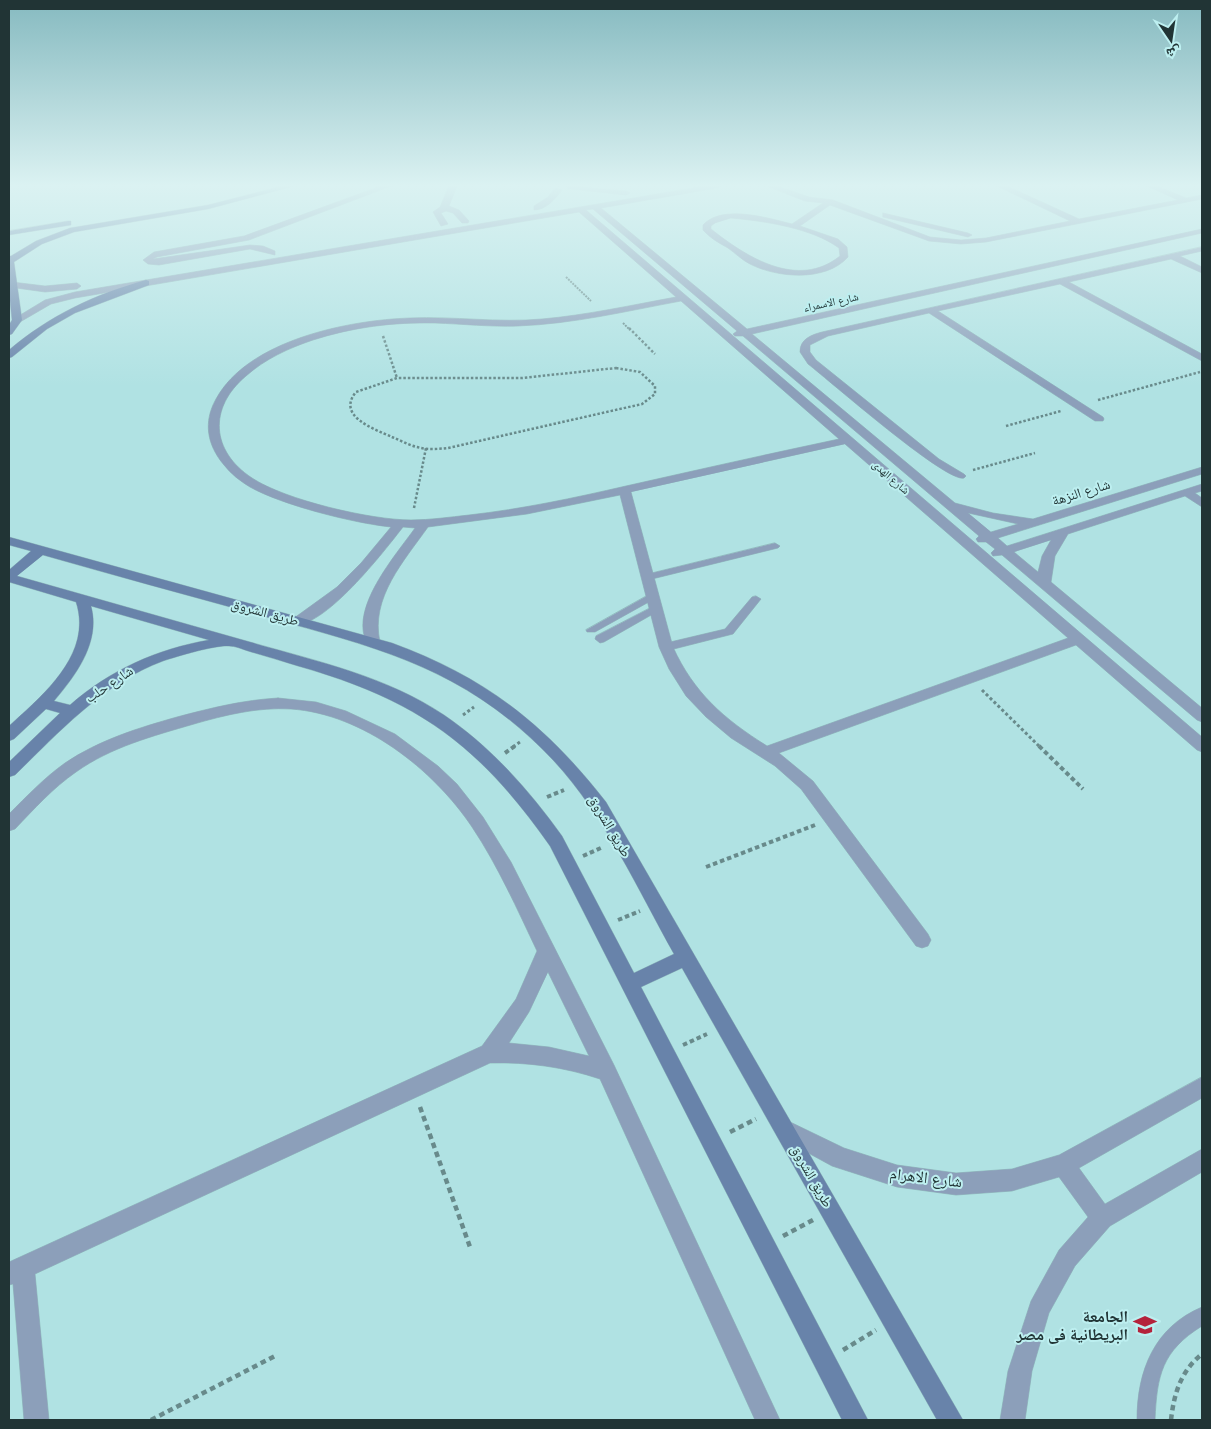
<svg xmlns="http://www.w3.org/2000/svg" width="1211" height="1429" font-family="'PT Sans','Noto Naskh Arabic',sans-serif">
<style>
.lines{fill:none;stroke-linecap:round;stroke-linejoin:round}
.lane-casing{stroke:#93bfc0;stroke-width:1}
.street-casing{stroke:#93bfc0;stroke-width:1}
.secondary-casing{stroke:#93bfc0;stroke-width:1}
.path-far4{stroke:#688a8b;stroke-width:2;stroke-dasharray:2 1;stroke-linecap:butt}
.path-far3{stroke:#688a8b;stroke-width:2.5;stroke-dasharray:2.5 2;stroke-linecap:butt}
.path-far2{stroke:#688a8b;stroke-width:3;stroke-dasharray:3 2.5;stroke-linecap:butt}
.path-far1{stroke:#688a8b;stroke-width:4;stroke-dasharray:4.5 3;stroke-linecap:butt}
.path{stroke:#688a8b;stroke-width:4.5;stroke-dasharray:5.5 4;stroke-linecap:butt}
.lane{fill:#8c9fba;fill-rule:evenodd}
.street{fill:#8c9fba;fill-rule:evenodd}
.secondary{fill:#6883aa;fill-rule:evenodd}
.labels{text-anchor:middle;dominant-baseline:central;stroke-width:4;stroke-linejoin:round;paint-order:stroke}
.far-street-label{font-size:11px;fill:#213435;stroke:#bdeff0}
.street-label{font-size:14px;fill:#213435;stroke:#bdeff0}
.near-street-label{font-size:16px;fill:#213435;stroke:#bdeff0}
.near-poi-label{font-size:16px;font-weight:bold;fill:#213435;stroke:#bdeff0;text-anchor:end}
</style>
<rect width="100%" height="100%" fill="#b0e2e3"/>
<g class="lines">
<defs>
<g id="lane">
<polygon points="775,543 780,546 778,548 648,580 643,577 648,574"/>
<polygon points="652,593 657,596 656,598 595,632 587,632 586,630"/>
<polygon points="756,596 761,599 733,634 666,651 661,647 666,643 725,629 752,597"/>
<polygon points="656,605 660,606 661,608 660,610 604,642 600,643 595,639 596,636"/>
<path d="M1202 1307V1326C1162 1351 1157 1375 1155 1420H1137C1137 1371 1154 1327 1202 1307Z"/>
</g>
<g id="street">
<polygon points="381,186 391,186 249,240 157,257 153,259 250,245 263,246 275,251 275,255 250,249 159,265 148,264 143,260 154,252 244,236"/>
<polygon points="449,186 457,186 449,206 459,210 469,221 468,223 462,223 453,213 446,211 441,213 448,224 441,226 433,212 440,207"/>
<polygon points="568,186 626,191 630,193 626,195 571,189 568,189"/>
<path d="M705 186H721L717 188 601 208 747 329 1202 229V233L752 334 955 503 993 513 1033 519 1202 467V474L998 538 1007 546 1202 484V491L1195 493 1202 498V507L1185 496 1068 534 1055 556 1051 582 1202 708V722L1197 720 1002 555 993 556 991 553 995 549 986 542H978L976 539 979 536 743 336H735L733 334 737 331 593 209 586 210 1202 737V752L1197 750 1076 645 779 753 813 781 928 934 931 940 928 946 922 948 916 946 801 789 775 766 731 738 706 717 686 696 669 669 659 647 620 495 527 514 428 527C404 561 370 598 380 642L378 645H368C347 610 396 555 415 528L403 527C386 549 322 632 292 624L290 621 337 587 361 563 391 527C353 523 282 505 250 487 240 481 231 474 224 465 207 445 203 422 216 399 248 340 349 320 410 318 454 316 498 323 542 319 587 315 632 305 676 297L579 212 75 298 51 304 20 322 17 323 12 320 45 300 75 292ZM681 301 839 439C768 454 697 470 626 486 574 498 522 509 469 515 450 517 430 520 411 520 371 520 285 500 252 478 211 451 208 408 246 376 265 359 289 348 313 340 353 327 394 322 435 323 463 324 490 327 518 326 573 324 627 311 681 301ZM845 444 1068 638 767 746C724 719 694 693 673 647L631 492ZM968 513 1018 524 991 532ZM1051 540 1042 556 1038 572 1014 552Z"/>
<path d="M767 186H777L809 197 833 200 930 237 961 240 986 238 1070 221 997 186H1007L1079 219 1178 200 1147 186H1157L1186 198 1202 195V199L986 242 961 244 929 241 830 205 800 226 838 239 847 247 848 257C826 282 777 278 750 264 742 260 735 253 728 248 719 243 710 238 703 230V225C722 204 768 218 792 224L823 203 805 201ZM731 218C764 221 812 228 839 248L840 256C798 290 746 257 711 229V226L715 223Z"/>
<path d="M555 188 562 190C555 199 546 210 534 210V206L548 197Z"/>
<polygon points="883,213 968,233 972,235 968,237 883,217"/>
<path d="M1202 247V251L1180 256 1202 267V273L1171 259 1069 282 1202 354V361L1060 284 938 311 1103 417 1104 419 1103 421H1095L929 313 828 336 810 345V352L816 360 939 459 964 474 966 476 964 478C946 483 830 381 808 364L800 352C800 339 811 335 822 332Z"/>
<polygon points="12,282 45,286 77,283 81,286 77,289 45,292 9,287 9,283"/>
<path d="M278 698 316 702 346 711 395 734 438 766 457 784 483 817 511 862 614 1065 780 1420H755L600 1079C564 1067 528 1062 490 1063L35 1274 49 1420H24L13 1284 9 1285V1262L482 1046 516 999 537 951C517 909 498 866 472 827 433 769 363 714 291 709 258 707 225 715 194 724 153 736 111 747 76 772 53 788 34 809 15 829L9 831V814C27 796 44 778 65 763 99 740 138 728 177 717 211 708 243 700 278 698ZM548 972 589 1056 549 1047 509 1043 529 1012Z"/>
<polygon points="1202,1077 1202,1098 1079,1168 1105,1204 1202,1149 1202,1172 1110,1226 1075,1266 1049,1313 1032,1371 1025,1420 1000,1420 1008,1371 1031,1301 1059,1250 1088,1217 1059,1177 1012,1191 956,1195 897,1187 832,1166 779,1137 776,1130 779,1123 786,1120 844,1148 897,1165 956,1173 1012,1169 1059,1155"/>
</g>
<g id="secondary">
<polygon points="282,186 294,186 208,209 74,232 42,244 14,262 22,320 12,334 9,335 9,325 12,320 9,291 9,256 11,256 36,241 70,228 208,205"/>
<polygon points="68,221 71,221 71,225 9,235 9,231"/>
<path d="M146 280 149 281V285L75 313 47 329 12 357 9 358V350C49 316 95 294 146 280Z"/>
<path d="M9 537 392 643C485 677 545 724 606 802L963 1420H937L682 968 641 987 868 1420H842L550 846C479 745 418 700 298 666 282 661 265 656 248 651 242 649 235 646 229 646 215 645 178 656 163 661 104 683 59 732 15 775L9 777V762L60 713 46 709 14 739 9 741V726C43 695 93 654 76 602L9 582V570L31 551 9 545ZM43 555C113 575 183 594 252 613 373 647 463 665 553 760 605 816 637 888 674 954L634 973 562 836C529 790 491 747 444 715 386 676 316 661 250 642 172 620 95 598 17 576ZM91 606 209 640C157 649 110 670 70 705L54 701C76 675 101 642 91 606Z"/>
</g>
</defs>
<use href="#lane" class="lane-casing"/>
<use href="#street" class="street-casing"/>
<use href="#secondary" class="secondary-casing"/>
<g class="path-far4">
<polyline points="566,277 591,301"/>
<polyline points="623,323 630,330"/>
</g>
<g class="path-far3">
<polyline points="629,328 655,354"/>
<polyline points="383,336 397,378"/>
<path d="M616 368 640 372 655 386V394L642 404 448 448C438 449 427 450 417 447 408 445 400 440 392 437 374 429 336 416 356 392L397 378H522Z"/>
<polyline points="1098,400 1200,372"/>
<polyline points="1006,426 1061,411"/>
<polyline points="973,470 1035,453"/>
<polyline points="414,508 426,448"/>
</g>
<g class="path-far2">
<polyline points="982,690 1040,747"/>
<polyline points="463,715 474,707"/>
<polyline points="513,747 520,742"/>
</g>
<g class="path-far1">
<polyline points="1039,746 1083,789"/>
<polyline points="505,753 515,746"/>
<polyline points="547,797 564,790"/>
<polyline points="583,856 603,847"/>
<polyline points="706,867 815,825"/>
<polyline points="618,920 640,911"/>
<polyline points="683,1045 707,1034"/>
</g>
<g class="path">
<polyline points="420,1107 470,1247"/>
<polyline points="730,1132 756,1119"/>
<polyline points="783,1236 813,1220"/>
<polyline points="843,1350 876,1330"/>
<polyline points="151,1420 275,1356"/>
<path d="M1171 1420C1174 1393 1181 1371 1202 1354"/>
</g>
<use href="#lane" class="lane"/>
<use href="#street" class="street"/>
<use href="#secondary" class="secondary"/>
</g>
<linearGradient id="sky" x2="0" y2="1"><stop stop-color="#86bac0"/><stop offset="0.48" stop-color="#dbf2f2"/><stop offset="1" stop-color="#dbf2f2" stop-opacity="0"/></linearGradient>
<rect width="1211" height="386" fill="url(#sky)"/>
<defs>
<symbol id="university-bare" viewBox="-9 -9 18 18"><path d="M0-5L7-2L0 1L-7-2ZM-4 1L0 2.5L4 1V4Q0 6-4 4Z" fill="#b4223b" stroke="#bdeff0" stroke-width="2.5" paint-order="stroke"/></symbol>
</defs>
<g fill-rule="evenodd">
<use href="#university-bare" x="1129" y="1309" width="32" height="32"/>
</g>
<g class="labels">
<g class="far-street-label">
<text transform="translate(831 302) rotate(-12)">شارع الاسمراء</text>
<text transform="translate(891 477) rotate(41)">شارع الهدى</text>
</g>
<g class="street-label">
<text transform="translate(1081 492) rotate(-17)">شارع النزهة</text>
<text transform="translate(265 612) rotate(15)">طريق الشروق</text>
<text transform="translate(109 684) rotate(-34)">شارع حلب</text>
<text transform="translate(610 826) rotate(59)">طريق الشروق</text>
<text transform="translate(812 1176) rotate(60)">طريق الشروق</text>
</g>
<g class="near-street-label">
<text transform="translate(926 1177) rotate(7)">شارع الاهرام</text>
</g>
<g class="near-poi-label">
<text x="1128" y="1316">الجامعة<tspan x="1128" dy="18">البريطانية فى مصر</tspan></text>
</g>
</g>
<rect width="1211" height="1429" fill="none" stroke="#213435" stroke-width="20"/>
<g transform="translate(1171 40) rotate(167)" stroke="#bdeff0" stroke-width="4" paint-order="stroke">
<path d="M0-4L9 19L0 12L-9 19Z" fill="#213435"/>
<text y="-8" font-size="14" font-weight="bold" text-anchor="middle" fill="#213435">ش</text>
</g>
</svg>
